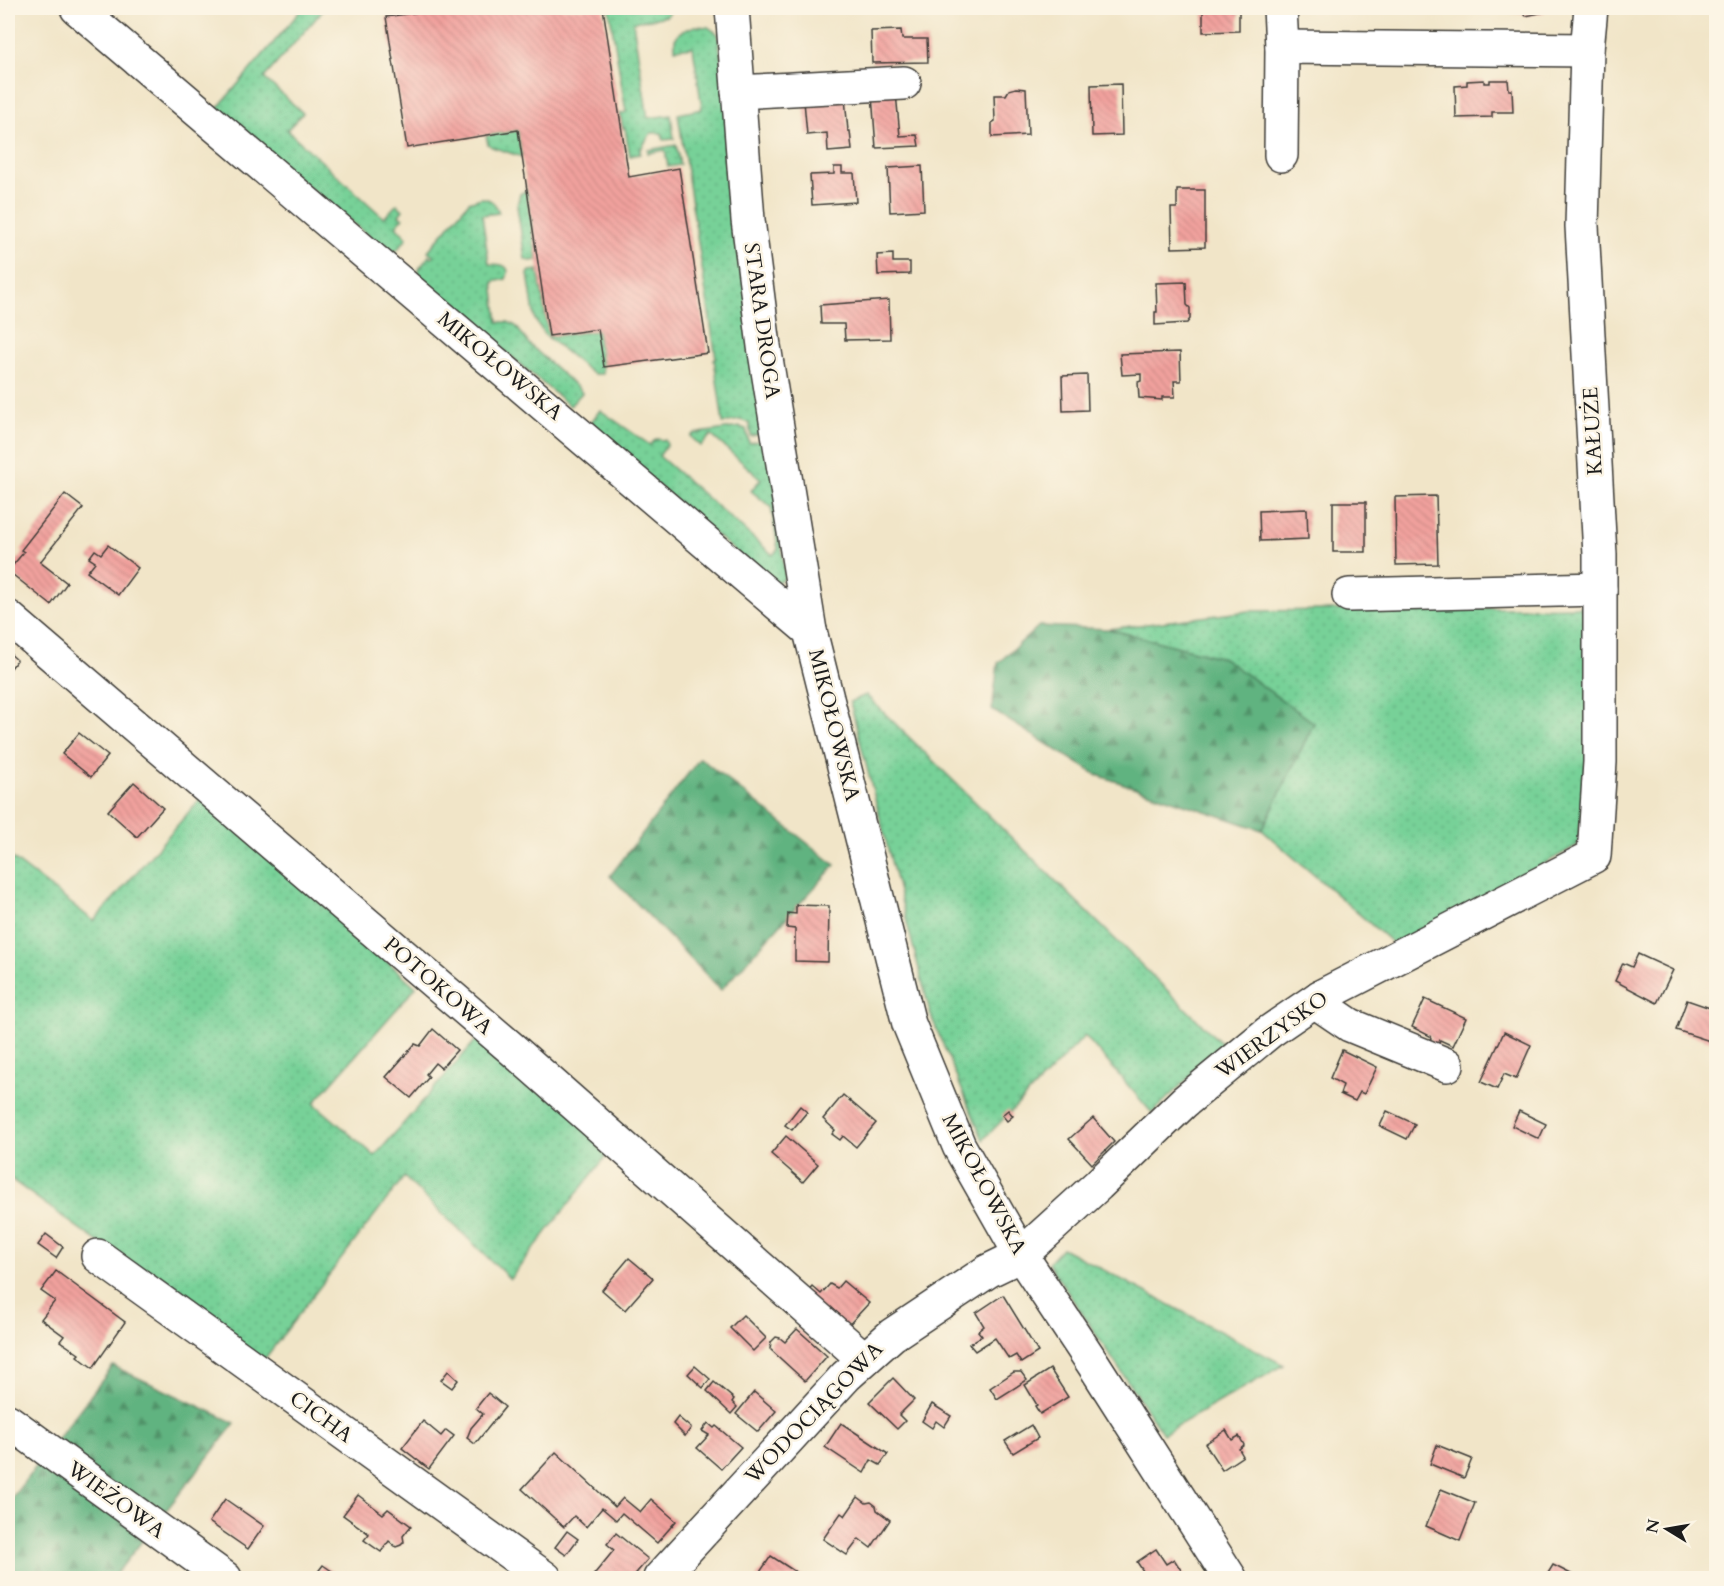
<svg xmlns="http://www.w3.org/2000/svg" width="1724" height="1586" font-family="Cardo,serif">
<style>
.grass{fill:url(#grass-dots);stroke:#4a765a;stroke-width:1.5}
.forest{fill:url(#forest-firs);stroke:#3e684e;stroke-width:1.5}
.building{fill:url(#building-back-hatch)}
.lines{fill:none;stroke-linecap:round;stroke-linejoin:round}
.minor-casing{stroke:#3c3a36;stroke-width:36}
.minor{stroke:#fff;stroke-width:33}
.labels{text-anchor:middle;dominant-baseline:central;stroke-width:5;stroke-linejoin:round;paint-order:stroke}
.street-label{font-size:21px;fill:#1c1c1c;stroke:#fcf5e5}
</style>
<defs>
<pattern id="grass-dots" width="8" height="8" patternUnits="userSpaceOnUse" patternTransform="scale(1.5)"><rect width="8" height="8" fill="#77d198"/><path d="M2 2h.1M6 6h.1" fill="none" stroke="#66b382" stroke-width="1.8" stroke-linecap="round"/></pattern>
<pattern id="forest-firs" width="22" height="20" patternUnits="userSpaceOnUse" patternTransform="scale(1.5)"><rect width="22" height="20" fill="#61b380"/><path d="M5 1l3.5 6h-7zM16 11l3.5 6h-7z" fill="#4f9168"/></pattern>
<pattern id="building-back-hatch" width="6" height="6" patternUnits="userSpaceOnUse" patternTransform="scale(1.5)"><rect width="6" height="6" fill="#f1a19d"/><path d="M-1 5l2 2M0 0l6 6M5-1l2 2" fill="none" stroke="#ce8a87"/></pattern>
</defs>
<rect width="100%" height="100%" fill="#fcf5e5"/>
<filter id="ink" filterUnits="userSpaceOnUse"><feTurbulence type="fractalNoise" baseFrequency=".0167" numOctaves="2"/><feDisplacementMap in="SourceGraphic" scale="12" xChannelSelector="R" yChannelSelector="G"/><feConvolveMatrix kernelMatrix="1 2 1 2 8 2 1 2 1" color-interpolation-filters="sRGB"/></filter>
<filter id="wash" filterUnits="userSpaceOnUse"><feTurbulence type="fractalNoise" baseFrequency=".008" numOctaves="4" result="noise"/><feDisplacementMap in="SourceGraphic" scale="24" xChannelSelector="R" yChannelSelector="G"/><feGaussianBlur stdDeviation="1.35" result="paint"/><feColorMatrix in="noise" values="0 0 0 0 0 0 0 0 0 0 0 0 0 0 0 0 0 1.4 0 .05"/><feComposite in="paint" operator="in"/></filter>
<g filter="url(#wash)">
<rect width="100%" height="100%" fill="#f1e5c8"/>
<g class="grass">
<polygon points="303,8 325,8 264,78 303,113 287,130 384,218 397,204 403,210 399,215 403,218 396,226 407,238 397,250 391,254 215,111"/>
<polygon points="609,8 672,8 667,16 633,22 648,118 671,115 674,139 663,140 662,133 651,133 640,150 640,154 630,156 625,128 623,128 620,114 626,112"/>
<polygon points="695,26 708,27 718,34 769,433 751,436 749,423 740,420 723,423 714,359 716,358 678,114 702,109 693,47 675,49 675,39 680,32"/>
<polygon points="518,130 522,157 492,147 488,144 486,135"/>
<polygon points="676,145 680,165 668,167 665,150 648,153 648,150"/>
<polygon points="527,190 537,260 530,261 525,259 517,206 520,194"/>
<path d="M481 198C491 198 496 203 499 213L482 215 489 264C499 264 513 264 506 279L493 282 498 322H508L516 326 529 344 580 390 582 393 570 406 418 279 419 269 429 256 431 258 434 256 428 251 469 202Z"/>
<polygon points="538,270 549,337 597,331 603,374 594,374 589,371 545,335 535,320 528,274 530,271"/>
<polygon points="600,410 650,445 656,439 665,440 667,445 659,456 773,555 778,549 771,507 751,491 761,479 711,435 701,446 691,437 693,434 740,427 746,429 749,443 770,439 785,578 780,581 771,582 592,429 592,421"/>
<polygon points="1589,607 1589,757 1578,845 1396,946 1262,830 1314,723 1223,658 1108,629 1249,611"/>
<polygon points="866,695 1223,1045 1152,1113 1085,1036 983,1140 931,1016 850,702"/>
<polygon points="202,797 416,987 314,1103 375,1156 477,1039 615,1145 510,1279 404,1177 263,1361 8,1177 8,855 94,921"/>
<polygon points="1062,1248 1284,1365 1163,1434 1048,1263"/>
</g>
<g class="forest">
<polygon points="1039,626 1108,629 1223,658 1314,723 1262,830 1097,775 992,710 998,663"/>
<polygon points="700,758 835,865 721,990 610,876"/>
<polygon points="113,1366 235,1423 113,1578 8,1578 8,1503"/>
</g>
<g id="blocks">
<g class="building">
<polygon points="445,8 603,8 629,177 679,168 708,353 604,367 598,329 549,336 518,130 407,148 386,17"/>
<polygon points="1203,8 1239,8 1239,31 1203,32"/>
<polygon points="1512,8 1545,8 1545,12 1526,16 1523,13 1512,13"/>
<polygon points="901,30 902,39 927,39 928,62 872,63 871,31"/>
<polygon points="1484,80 1484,83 1490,83 1490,80 1508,80 1509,90 1512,90 1513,112 1492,112 1492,117 1456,118 1455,86 1467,85 1467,81"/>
<polygon points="1121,84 1122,135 1092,136 1091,85"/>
<polygon points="1016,88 1026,89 1028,135 992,137 992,123 995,121 994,95 1006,95 1009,90"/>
<polygon points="896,93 900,136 917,135 919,146 876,148 872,95"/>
<polygon points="845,98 848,131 850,131 852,150 828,152 827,133 807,135 804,101"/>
<polygon points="922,166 924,210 890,212 888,168"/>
<polygon points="834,167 842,167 842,173 854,173 856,202 812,205 810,175 834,174"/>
<polygon points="1177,190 1205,190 1205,247 1172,248 1171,208 1177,208"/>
<polygon points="893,254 893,262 910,262 910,274 878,275 877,255"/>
<polygon points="1186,282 1187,305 1190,308 1190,319 1187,323 1155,325 1155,312 1157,312 1156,283"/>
<polygon points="889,300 890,339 845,340 844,324 821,324 820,305"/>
<polygon points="1180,352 1181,381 1174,381 1175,397 1162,397 1162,400 1139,398 1138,382 1141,381 1141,374 1122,375 1120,354"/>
<polygon points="1087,375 1088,410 1063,411 1062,376"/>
<polygon points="65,494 83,508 40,562 67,583 51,605 8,571 24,552 21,550"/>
<polygon points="1436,496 1438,564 1396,565 1395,497"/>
<rect x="1333" y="502" width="33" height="50"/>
<polygon points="1307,509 1308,539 1260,541 1259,511"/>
<polygon points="108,545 138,568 118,595 87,572 95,562 89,558 95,550 101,554"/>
<polygon points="8,652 17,660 8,672"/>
<polygon points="79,733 108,756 91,777 62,754"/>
<polygon points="134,782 163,808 137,837 108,811"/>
<polygon points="796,905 829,906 828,962 795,961 795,929 787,928 788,913 796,914"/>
<polygon points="1638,954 1673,970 1657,1003 1615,981 1623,963 1632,967"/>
<polygon points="1425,999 1466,1018 1453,1046 1440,1040 1435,1052 1426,1048 1431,1038 1430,1036 1412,1027"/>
<polygon points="1687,1000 1716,1010 1716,1043 1676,1030"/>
<polygon points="433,1029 457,1050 441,1068 435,1063 426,1074 429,1077 411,1098 386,1077 415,1044 420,1046"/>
<polygon points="1504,1032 1531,1045 1516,1079 1504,1074 1497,1089 1481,1082"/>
<polygon points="1342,1050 1377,1067 1364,1094 1360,1092 1355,1101 1340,1094 1343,1085 1330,1078"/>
<polygon points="843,1095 876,1123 856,1147 843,1136 840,1140 832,1134 835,1130 823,1119"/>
<polygon points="800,1106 807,1112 792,1130 785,1125"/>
<polygon points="1008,1110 1013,1116 1007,1121 1002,1115"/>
<polygon points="1387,1111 1415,1124 1407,1139 1380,1126"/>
<polygon points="1519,1111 1546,1124 1539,1139 1512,1126"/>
<polygon points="1093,1118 1114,1142 1092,1164 1069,1139"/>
<polygon points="786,1136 818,1164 803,1182 771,1154"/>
<polygon points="46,1234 63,1247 56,1258 38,1245"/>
<polygon points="629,1258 653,1278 625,1310 602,1290"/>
<polygon points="56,1271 125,1322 93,1368 77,1356 79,1354 60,1341 64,1336 41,1319 55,1301 41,1291"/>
<polygon points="843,1281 869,1303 844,1330 804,1295 812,1286 821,1294 830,1284 837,1288"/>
<polygon points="1003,1295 1038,1352 1021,1363 1016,1355 1009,1359 995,1338 975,1351 969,1344 982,1336 978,1331 984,1326 976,1313"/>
<polygon points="743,1315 766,1338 753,1351 730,1328"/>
<polygon points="797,1329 827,1356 805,1381 770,1349 771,1342 776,1337 780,1338 785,1342"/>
<polygon points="695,1366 710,1379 703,1388 688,1374"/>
<polygon points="1050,1369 1068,1397 1040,1414 1035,1406 1037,1405 1025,1385"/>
<polygon points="448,1371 458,1380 452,1388 441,1380"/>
<polygon points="1014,1372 1021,1372 1027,1380 997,1399 990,1388"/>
<polygon points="893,1378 914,1400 899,1415 905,1421 897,1429 869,1402"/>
<polygon points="714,1382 734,1399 732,1402 737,1407 731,1414 707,1391"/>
<polygon points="754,1392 776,1411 758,1432 736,1414"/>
<polygon points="488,1393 505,1407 475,1444 467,1438 471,1428 483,1414 476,1408"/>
<polygon points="932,1404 951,1416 944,1427 936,1421 932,1428 922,1421"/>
<polygon points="678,1417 691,1428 685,1436 673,1424"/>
<polygon points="423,1421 441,1436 446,1430 454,1436 429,1469 402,1448"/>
<polygon points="708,1423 714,1428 716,1426 741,1447 721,1469 697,1448 709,1435 702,1431"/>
<polygon points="841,1423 888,1454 880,1465 871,1460 864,1473 825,1447"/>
<polygon points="1031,1425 1038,1438 1013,1453 1005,1441"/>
<polygon points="1226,1430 1232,1440 1239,1436 1244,1445 1239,1449 1243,1456 1222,1470 1205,1444"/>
<polygon points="1437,1445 1472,1459 1464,1478 1430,1464"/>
<polygon points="556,1452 615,1507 623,1498 640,1512 651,1499 676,1521 657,1543 622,1513 616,1520 602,1508 586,1527 574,1516 564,1527 522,1489"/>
<polygon points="1441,1489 1475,1503 1460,1541 1426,1526"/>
<polygon points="358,1495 383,1514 388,1509 411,1526 403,1536 404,1542 401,1545 396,1547 389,1541 381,1552 364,1540 369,1534 343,1515"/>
<polygon points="858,1497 866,1503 871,1502 876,1506 877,1510 890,1520 871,1548 859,1539 847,1555 823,1539 841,1513 845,1516"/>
<polygon points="225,1499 264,1526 248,1549 209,1522"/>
<polygon points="567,1531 578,1539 566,1555 555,1547"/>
<polygon points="616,1533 648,1559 632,1578 591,1578 614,1550 607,1544"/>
<polygon points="1156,1549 1166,1564 1174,1559 1186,1578 1147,1577 1137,1562"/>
<polygon points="771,1556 805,1578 756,1578"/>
<polygon points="323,1565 342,1578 344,1575 350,1578 313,1578"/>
<polygon points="1553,1565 1579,1578 1545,1578"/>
</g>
</g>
</g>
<g filter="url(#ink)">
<use href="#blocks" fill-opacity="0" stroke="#3c3a36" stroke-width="1.5"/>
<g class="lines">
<defs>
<g id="minor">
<polyline points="77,8 810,631 909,1024 959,1146 1021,1255 1094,1365 1230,1578"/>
<polyline points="732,8 748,220 764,346 810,631"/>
<polyline points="1280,8 1282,47"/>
<polyline points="738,92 904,83"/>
<polyline points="1281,155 1282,47 1587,50"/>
<polyline points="1349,595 1600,589"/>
<polyline points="8,617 511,1048 864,1359"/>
<polyline points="1320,997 1322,1006 1350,1025 1447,1065"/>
<polyline points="98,1256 545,1578"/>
<polyline points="8,1421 225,1578"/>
<polyline points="660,1578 846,1376 892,1335 988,1271 1021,1255 1098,1185 1184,1102 1269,1032 1320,997 1594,856 1600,762 1600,555 1582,226 1587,50 1591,8"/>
</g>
</defs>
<use href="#minor" class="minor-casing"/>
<use href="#minor" class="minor"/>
</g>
</g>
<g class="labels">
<g class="street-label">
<text transform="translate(762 321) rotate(82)">STARA DROGA</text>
<text transform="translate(500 366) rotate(40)">MIKOŁOWSKA</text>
<text transform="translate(1593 431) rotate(-93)">KAŁUŻE</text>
<text transform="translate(834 725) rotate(76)">MIKOŁOWSKA</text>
<text transform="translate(438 986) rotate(41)">POTOKOWA</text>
<text transform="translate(1272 1035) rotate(-36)">WIERZYSKO</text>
<text transform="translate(984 1184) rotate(62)">MIKOŁOWSKA</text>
<text transform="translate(814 1413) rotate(-46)">WODOCIĄGOWA</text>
<text transform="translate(321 1417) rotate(36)">CICHA</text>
<text transform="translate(116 1500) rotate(36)">WIEŻOWA</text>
</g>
</g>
<rect width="1724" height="1586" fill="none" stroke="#fcf5e5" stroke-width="30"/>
<g transform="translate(1667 1529) rotate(281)" stroke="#fcf5e5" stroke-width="4.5" paint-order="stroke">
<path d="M0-4.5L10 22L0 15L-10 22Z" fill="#1c1c1c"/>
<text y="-9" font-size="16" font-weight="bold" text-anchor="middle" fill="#1c1c1c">N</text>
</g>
</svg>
